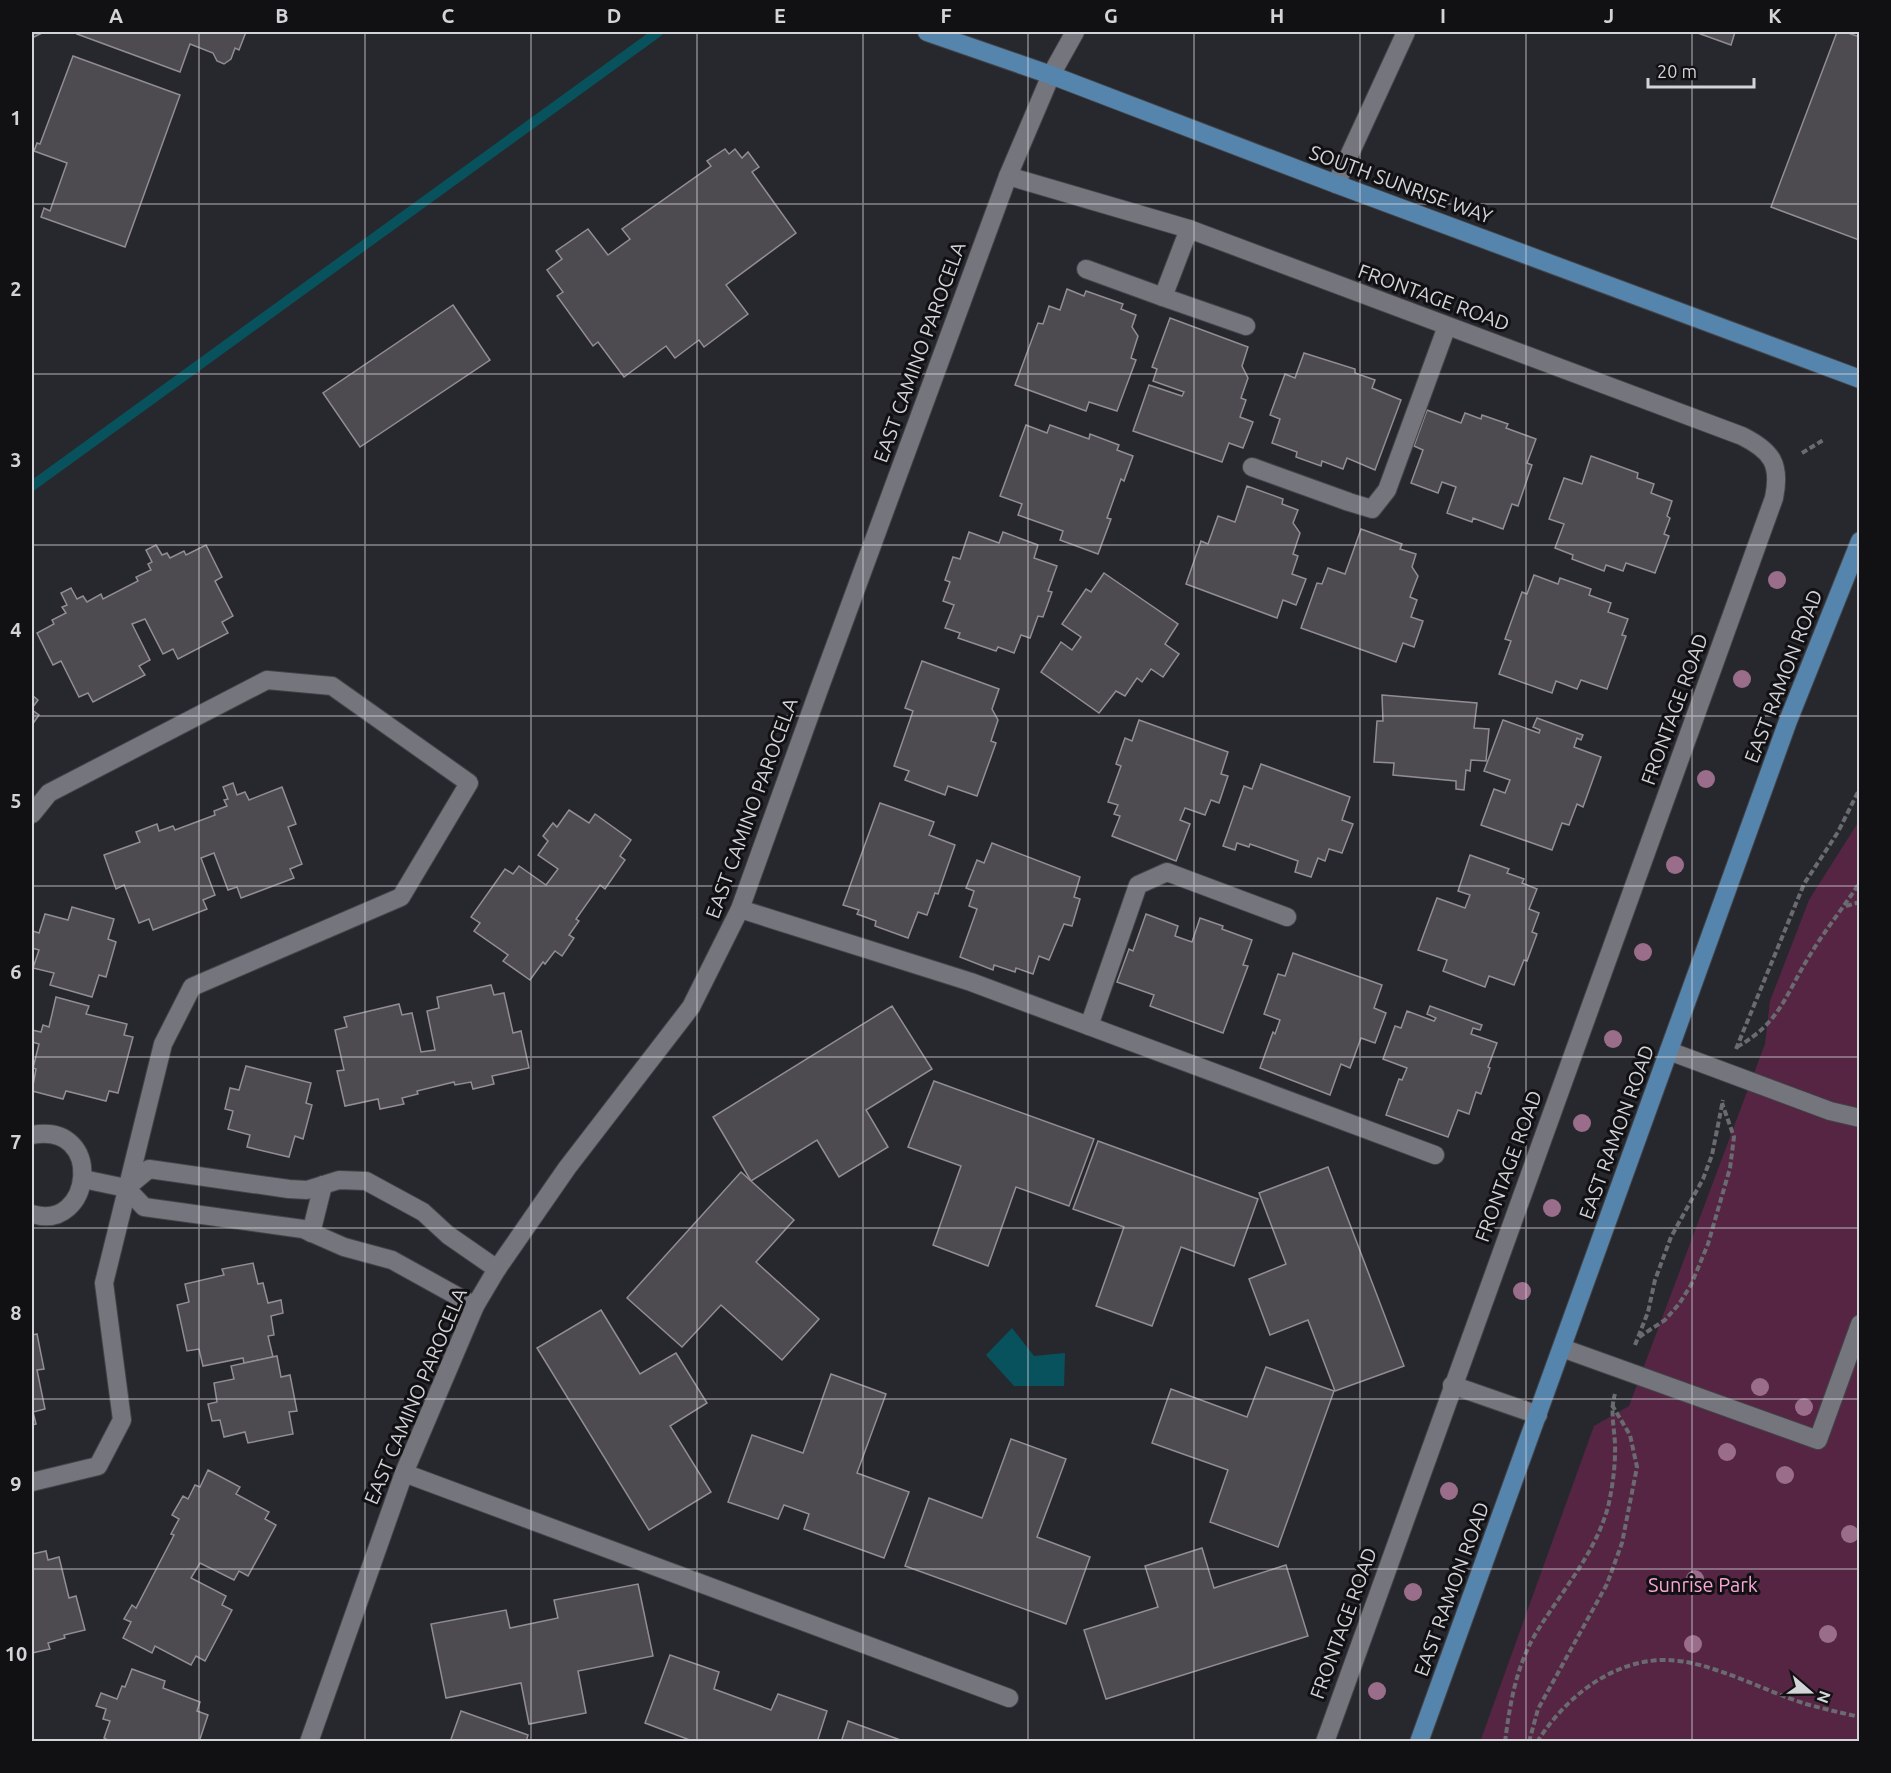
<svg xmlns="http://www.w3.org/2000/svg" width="1891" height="1773" font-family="Ubuntu,sans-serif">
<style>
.green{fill:#552543}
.water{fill:#08525e}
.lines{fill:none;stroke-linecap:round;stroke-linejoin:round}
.stream{stroke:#08525e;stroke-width:10}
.building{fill:#4e4b50;stroke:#918d93;stroke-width:1.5}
.minor-casing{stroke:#434448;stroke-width:20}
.major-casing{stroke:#434448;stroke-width:20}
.path{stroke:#6a6b70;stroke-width:4;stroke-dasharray:6 3;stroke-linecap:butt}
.minor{stroke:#75767d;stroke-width:18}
.major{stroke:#5585ad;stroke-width:18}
.tree{fill:#9a6d8a}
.grid{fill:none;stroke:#d3d4d8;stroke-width:1.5;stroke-opacity:0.55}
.labels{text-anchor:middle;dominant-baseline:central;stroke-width:6;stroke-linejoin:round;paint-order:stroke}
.street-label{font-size:20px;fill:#d3d4d8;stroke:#111114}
.park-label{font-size:20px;fill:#f9a6d6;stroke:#111114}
.neatline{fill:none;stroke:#d3d4d8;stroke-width:2}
.grid-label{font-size:20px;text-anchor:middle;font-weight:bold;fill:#d3d4d8}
</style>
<rect width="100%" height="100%" fill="#27282e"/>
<polygon class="green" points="1859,821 1859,1741 1480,1742 1594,1426 1629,1406 1765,1044 1770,1001 1809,900"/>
<polygon class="water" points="1012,1328 1034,1356 1065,1353 1064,1386 1014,1386 986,1355"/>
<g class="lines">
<polyline class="stream" points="32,486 658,32"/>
</g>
<g class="building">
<polygon points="32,32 44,32 32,38"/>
<polygon points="78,32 246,32 239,50 235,48 231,59 224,64 217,61 213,53 190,44 180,72 77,34"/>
<polygon points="1695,32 1735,32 1731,45"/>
<polygon points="1837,32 1845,32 1860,37 1859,240 1771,207"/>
<polygon points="73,56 180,95 125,247 41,217 44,208 50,211 67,163 34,151 37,143 40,144"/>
<polygon points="725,149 729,154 735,149 742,158 748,152 759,167 752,172 796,233 726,285 748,314 704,347 699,340 675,358 666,346 624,377 598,342 593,346 557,296 563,292 547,270 562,259 556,251 588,229 608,255 630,239 622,229 711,166 707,161"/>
<polygon points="1067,289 1084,296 1086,291 1123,304 1121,309 1136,315 1132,327 1138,336 1131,358 1136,360 1117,411 1089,402 1086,411 1015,385 1038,323 1043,324 1049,306 1060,310"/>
<polygon points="453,305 490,360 360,447 323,393"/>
<polygon points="1170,318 1248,347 1242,366 1248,378 1241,398 1246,400 1240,417 1253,422 1243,448 1229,443 1222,462 1133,431 1149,385 1182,396 1184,392 1153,381 1157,369 1152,367"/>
<polygon points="1304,353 1355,369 1355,373 1375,380 1372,388 1401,400 1375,470 1347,458 1343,469 1322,461 1321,466 1296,457 1297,452 1272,443 1280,419 1270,415 1285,374 1295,378"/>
<polygon points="1427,410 1461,423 1465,413 1481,419 1482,415 1508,424 1506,428 1536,439 1527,463 1532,465 1518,506 1512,504 1503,529 1473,518 1472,522 1447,513 1456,487 1442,482 1438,493 1411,483 1423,450 1414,446"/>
<polygon points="1026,425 1047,433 1050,425 1089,439 1090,434 1119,445 1117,450 1133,456 1124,481 1121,479 1107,518 1111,519 1098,554 1060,540 1063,531 1018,515 1022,504 1000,496"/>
<polygon points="1591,456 1638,473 1637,478 1654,484 1651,493 1672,501 1667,516 1670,518 1664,534 1669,536 1655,573 1626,563 1623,571 1606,565 1604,571 1572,559 1573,555 1555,548 1564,524 1549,519 1564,478 1582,484"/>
<polygon points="1247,486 1283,499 1282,504 1298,510 1293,523 1300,533 1293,554 1298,556 1292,574 1306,579 1296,605 1283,600 1277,618 1186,584 1201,541 1208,544 1218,516 1235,522"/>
<polygon points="1361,529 1402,544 1400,549 1416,554 1412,567 1418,576 1410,597 1417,600 1411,617 1423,621 1414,647 1403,643 1396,662 1301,628 1317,583 1322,584 1328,568 1345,574"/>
<polygon points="969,532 999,543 1003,532 1038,545 1034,558 1057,566 1048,591 1052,592 1043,617 1038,616 1030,638 1021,635 1014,653 998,647 996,651 958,638 960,633 945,628 954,605 943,601 950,582 945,580 953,557 960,559"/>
<polygon points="156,545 162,555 167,553 170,558 184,551 186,555 206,545 222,577 215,581 233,616 222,622 228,633 178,659 173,649 163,654 145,619 132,624 150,660 139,666 145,675 93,702 88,693 79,697 61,661 53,665 37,633 54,624 52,620 66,613 62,607 67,605 61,593 71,588 77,599 83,596 87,602 101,594 103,599 138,581 136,577 151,570 148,564 152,562 146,550"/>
<polygon points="1104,573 1178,624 1165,644 1179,654 1163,677 1151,669 1142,682 1137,678 1125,696 1116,691 1099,713 1041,672 1061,642 1072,650 1081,637 1062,624 1086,589 1091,592"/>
<polygon points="1534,575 1558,584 1560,578 1591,589 1589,595 1611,603 1608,612 1628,619 1622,635 1626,636 1607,689 1581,680 1577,689 1556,681 1552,693 1499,674 1511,641 1505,639 1522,592 1527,594"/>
<polygon points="922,661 999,689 992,709 998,720 991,741 996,743 977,796 948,786 945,795 905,780 909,771 894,766 913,711 905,708"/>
<polygon points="32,695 38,700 32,708"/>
<polygon points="1382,695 1477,703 1474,728 1489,729 1486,761 1471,760 1470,771 1466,770 1464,790 1456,789 1456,781 1393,775 1394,763 1374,762 1377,721 1383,721"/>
<polygon points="32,710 39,715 32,725"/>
<polygon points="1537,718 1583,735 1581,740 1577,738 1574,747 1601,757 1583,807 1577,804 1569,825 1562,823 1552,850 1481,825 1494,789 1505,793 1510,780 1484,771 1503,720 1539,733 1540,730 1533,727"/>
<polygon points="1139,720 1228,752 1221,774 1228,776 1219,803 1211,800 1205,815 1185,808 1180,820 1190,824 1176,861 1112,836 1120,816 1114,814 1118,805 1108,802 1121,766 1116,764 1125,738 1132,741"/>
<polygon points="1261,764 1350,797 1342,820 1353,824 1342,853 1329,849 1325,861 1318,858 1311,877 1295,872 1298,861 1250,844 1249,847 1237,843 1235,850 1223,846 1244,786 1252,789"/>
<polygon points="233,783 237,795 245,792 249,800 282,787 296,824 288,827 302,864 290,869 294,878 241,898 237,887 228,890 214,853 201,858 215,895 203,900 207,909 153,930 149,919 139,923 124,885 116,889 104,855 140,842 136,832 157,824 159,831 173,826 175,830 215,815 214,811 227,806 224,800 228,799 223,787"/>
<polygon points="880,803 934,822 929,835 955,845 938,894 935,893 927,915 918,912 908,938 875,926 876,921 857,914 859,910 843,905"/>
<polygon points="569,810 589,823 595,814 631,840 620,856 625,860 605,889 600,885 576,919 579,921 569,935 574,938 562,956 555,951 545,964 543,962 530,980 503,961 508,955 474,931 480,923 471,917 505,869 513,874 519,866 546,885 558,869 538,855 548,841 543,836 553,823 557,827"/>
<polygon points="992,843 1080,877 1074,897 1080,899 1072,926 1064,924 1049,960 1039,956 1033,974 1016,968 1015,972 994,965 993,970 960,957 977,909 969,906 974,891 966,888 977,860 984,863"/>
<polygon points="1470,855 1509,869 1507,873 1524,879 1522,883 1537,889 1529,909 1539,913 1532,932 1537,934 1527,961 1524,960 1514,985 1489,976 1485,987 1443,971 1447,960 1418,950 1437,898 1465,908 1470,895 1458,891"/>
<polygon points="72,907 114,919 108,939 116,942 106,977 99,975 92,997 50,985 54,973 33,968 39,950 32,948 33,931 39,933 45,914 68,920"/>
<polygon points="1146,914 1178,926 1175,936 1192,942 1200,918 1223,926 1222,929 1252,940 1243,965 1248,966 1223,1033 1150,1006 1154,995 1117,982 1129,949 1133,951"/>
<polygon points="1293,953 1382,985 1374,1008 1386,1013 1375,1043 1361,1038 1350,1068 1341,1064 1330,1095 1260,1068 1273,1032 1275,1034 1280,1020 1264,1014 1278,974 1285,976"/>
<polygon points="491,985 494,995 504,993 513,1033 521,1031 529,1068 492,1076 494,1084 473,1089 471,1082 455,1085 454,1082 417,1091 418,1094 402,1098 404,1104 380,1109 378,1099 345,1106 337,1071 344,1070 335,1030 347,1027 344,1017 399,1004 402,1015 412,1013 421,1052 435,1050 427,1011 439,1008 437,997"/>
<polygon points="56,997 89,1006 86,1014 127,1024 124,1035 133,1037 118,1093 109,1091 106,1101 66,1091 63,1099 32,1091 36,1069 33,1068 39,1044 32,1042 32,1030 41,1032 43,1025 49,1027"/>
<polygon points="892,1006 932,1069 866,1110 888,1147 839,1177 817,1140 751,1181 713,1117"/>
<polygon points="1430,1006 1482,1025 1480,1030 1473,1028 1471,1034 1497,1043 1488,1067 1490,1068 1481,1094 1476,1092 1469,1114 1458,1110 1448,1137 1386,1115 1399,1079 1402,1080 1407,1068 1383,1059 1395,1026 1401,1028 1407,1011 1434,1021 1436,1018 1427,1014"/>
<polygon points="246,1066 311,1083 306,1103 312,1105 303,1139 295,1136 289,1157 247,1147 250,1135 228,1129 233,1111 225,1109 230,1088 239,1090"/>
<polygon points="934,1081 1094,1139 1069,1206 1016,1187 988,1266 933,1245 961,1166 908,1147"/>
<polygon points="1098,1141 1258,1199 1234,1266 1181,1247 1152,1326 1096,1306 1124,1227 1073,1209"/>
<polygon points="1328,1167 1404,1366 1335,1391 1308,1320 1270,1335 1249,1279 1286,1264 1259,1193"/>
<polygon points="741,1172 794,1220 756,1262 819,1319 782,1360 721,1305 682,1347 627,1298"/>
<polygon points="253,1263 258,1284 263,1283 268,1303 281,1300 283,1313 271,1316 274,1335 268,1336 273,1357 244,1363 243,1358 203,1366 199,1349 187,1351 177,1305 189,1302 185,1284 224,1275 222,1269"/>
<polygon points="601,1310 640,1374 676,1353 707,1403 670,1426 711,1492 649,1530 537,1348"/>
<polygon points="37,1334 44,1369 37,1370 45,1409 33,1412 36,1424 32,1425 32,1335"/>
<polygon points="277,1356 281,1377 290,1375 297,1411 289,1412 293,1434 248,1443 245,1432 224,1437 220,1420 212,1421 208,1404 217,1402 214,1383 234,1379 231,1366"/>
<polygon points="1266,1367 1334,1391 1278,1547 1210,1522 1228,1470 1152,1443 1171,1389 1247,1417"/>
<polygon points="831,1374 886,1394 857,1473 909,1492 884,1558 804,1529 809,1514 784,1505 778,1519 728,1502 752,1435 803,1453"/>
<polygon points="1011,1439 1066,1459 1037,1537 1090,1557 1066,1624 905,1566 929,1498 982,1518"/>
<polygon points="208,1470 240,1487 236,1494 269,1512 265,1519 276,1525 248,1576 239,1571 234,1580 200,1563 191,1578 226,1596 222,1605 232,1610 205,1661 196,1656 191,1665 155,1646 152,1653 123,1638 131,1622 124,1619 132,1605 136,1608 174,1535 171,1534 179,1519 172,1515 183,1496 188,1499 195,1485 200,1487"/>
<polygon points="1202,1548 1214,1588 1286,1565 1308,1636 1106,1699 1084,1630 1158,1607 1145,1566"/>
<polygon points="46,1551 48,1560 59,1557 69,1598 76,1596 85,1630 64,1635 65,1638 48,1643 50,1649 32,1653 32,1554"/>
<polygon points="638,1584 653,1656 578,1671 586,1713 529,1724 521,1683 446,1698 431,1624 506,1610 510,1628 558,1618 554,1600"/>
<polygon points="670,1655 719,1672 714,1689 771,1710 778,1694 827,1711 817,1742 695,1742 645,1723"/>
<polygon points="132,1669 165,1681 163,1688 200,1702 197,1711 208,1715 199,1742 108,1742 108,1740 104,1738 110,1721 103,1719 106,1709 96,1706 101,1693 117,1699 122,1686 125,1687"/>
<polygon points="461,1711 528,1735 526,1742 450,1742"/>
<polygon points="848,1721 906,1742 841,1742"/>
</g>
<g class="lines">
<defs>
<g id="minor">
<path d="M1008 176 1189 229 1742 436C1772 451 1781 464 1774 498L1325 1742"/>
<polyline points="1336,184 1406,32"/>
<polyline points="1189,229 1163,297 1246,326"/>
<polyline points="1086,269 1163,297"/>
<polyline points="1252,467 1349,502 1372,509 1387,490 1447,326"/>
<polyline points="32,814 49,793 267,680 332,686 469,783 401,897 192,987 163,1044 104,1283 122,1420 98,1466 32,1482"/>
<polyline points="740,909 971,982 1089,1026 1138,885 1167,872 1287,917"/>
<polyline points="1089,1026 1435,1155"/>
<polyline points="1669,1051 1830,1111 1860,1118"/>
<path d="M32 1135C105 1121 93 1233 32 1214"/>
<polyline points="83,1179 126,1188 144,1207 303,1229 344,1247 392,1260 475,1306"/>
<polyline points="126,1188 149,1169 289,1189 307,1190 339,1180 366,1181 423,1212 448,1235 497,1269"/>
<polyline points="311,1233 323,1185"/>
<polyline points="1562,1348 1818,1440 1860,1324"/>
<polyline points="1452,1385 1538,1415"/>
<polyline points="404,1473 1009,1698"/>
<polyline points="309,1742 404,1473 475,1306 497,1269 567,1168 691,1007 740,909 818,692 1008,176 1051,75 1075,32"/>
</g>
<g id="major">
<polyline points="927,32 1051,75 1336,184 1860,379"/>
<polyline points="1419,1742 1788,721 1860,541"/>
</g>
</defs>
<use href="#minor" class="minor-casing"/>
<use href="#major" class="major-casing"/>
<g class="path">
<polyline points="1802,453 1825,439"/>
<polyline points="1846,906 1860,902"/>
<path d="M1737 1047C1781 1022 1785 995 1810 955 1825 930 1844 907 1860 882"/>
<polyline points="1736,1049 1804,884 1838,832 1860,788"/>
<polyline points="1639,1337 1665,1320 1679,1304 1691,1285 1708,1244 1730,1168 1734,1137 1722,1103"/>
<polyline points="1635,1345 1648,1312 1655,1280 1671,1237 1703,1179 1712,1155 1723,1100"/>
<path d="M1505 1742C1510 1703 1516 1667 1536 1633 1561 1592 1595 1554 1608 1507 1612 1490 1615 1469 1615 1452 1616 1433 1609 1413 1615 1394"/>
<polyline points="1529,1742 1538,1709 1607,1584 1622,1543 1637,1467 1630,1435 1612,1405"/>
<path d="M1537 1742C1565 1698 1612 1659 1667 1660 1711 1661 1764 1691 1806 1704 1824 1709 1842 1713 1860 1717"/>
</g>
<use href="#minor" class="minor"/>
<use href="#major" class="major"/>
</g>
<g class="tree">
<circle cx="1777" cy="580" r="9"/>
<circle cx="1742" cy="679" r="9"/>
<circle cx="1706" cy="779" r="9"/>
<circle cx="1675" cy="865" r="9"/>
<circle cx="1643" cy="952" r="9"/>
<circle cx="1613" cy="1039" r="9"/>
<circle cx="1582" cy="1123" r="9"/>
<circle cx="1552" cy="1208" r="9"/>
<circle cx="1522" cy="1291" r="9"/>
<circle cx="1760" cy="1387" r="9"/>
<circle cx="1804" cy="1407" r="9"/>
<circle cx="1727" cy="1452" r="9"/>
<circle cx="1785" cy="1475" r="9"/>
<circle cx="1449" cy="1491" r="9"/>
<circle cx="1850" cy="1534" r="9"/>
<circle cx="1695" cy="1579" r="9"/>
<circle cx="1413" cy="1592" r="9"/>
<circle cx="1828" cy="1634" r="9"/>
<circle cx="1693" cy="1644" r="9"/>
<circle cx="1377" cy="1691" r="9"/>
</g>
<path class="grid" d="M199 32V1742M365 32V1742M531 32V1742M697 32V1742M863 32V1742M1028 32V1742M1194 32V1742M1360 32V1742M1526 32V1742M1692 32V1742M32 204H1860M32 374H1860M32 545H1860M32 716H1860M32 886H1860M32 1057H1860M32 1228H1860M32 1399H1860M32 1569H1860"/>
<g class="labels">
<g class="street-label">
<text transform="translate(1401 184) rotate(20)">SOUTH SUNRISE WAY</text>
<text transform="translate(1434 297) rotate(20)">FRONTAGE ROAD</text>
<text transform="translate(919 352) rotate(-70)">EAST CAMINO PAROCELA</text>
<text transform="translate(1783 676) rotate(-69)">EAST RAMON ROAD</text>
<text transform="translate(1674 709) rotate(-70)">FRONTAGE ROAD</text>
<text transform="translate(751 808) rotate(-70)">EAST CAMINO PAROCELA</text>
<text transform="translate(1616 1132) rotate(-70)">EAST RAMON ROAD</text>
<text transform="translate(1508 1166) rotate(-70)">FRONTAGE ROAD</text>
<text transform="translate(415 1396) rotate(-67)">EAST CAMINO PAROCELA</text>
<text transform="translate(1451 1589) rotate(-70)">EAST RAMON ROAD</text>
<text transform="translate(1343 1623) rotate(-70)">FRONTAGE ROAD</text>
</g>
<g class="park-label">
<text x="1703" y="1584">Sunrise Park</text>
</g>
</g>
<rect width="1891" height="1773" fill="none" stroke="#111114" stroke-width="66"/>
<g transform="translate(1810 1692) rotate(110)" stroke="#111114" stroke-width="4.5" paint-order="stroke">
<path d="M0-4.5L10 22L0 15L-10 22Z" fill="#d3d4d8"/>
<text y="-9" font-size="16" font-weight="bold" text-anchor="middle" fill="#d3d4d8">N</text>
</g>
<path d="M1648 78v9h106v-9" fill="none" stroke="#d3d4d8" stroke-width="3"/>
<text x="1657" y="78" font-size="18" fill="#d3d4d8" stroke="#111114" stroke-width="4.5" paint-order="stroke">20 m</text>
<rect x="33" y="33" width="1825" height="1707" class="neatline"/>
<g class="grid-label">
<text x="116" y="23">A</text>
<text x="282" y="23">B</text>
<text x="448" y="23">C</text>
<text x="614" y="23">D</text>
<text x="780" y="23">E</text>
<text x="946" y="23">F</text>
<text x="1111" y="23">G</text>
<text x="1277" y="23">H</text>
<text x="1443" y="23">I</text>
<text x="1609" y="23">J</text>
<text x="1775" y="23">K</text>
<text x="16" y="125">1</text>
<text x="16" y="296">2</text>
<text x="16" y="467">3</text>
<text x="16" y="637">4</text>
<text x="16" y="808">5</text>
<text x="16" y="979">6</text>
<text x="16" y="1149">7</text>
<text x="16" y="1320">8</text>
<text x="16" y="1491">9</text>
<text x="16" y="1661">10</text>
</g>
</svg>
